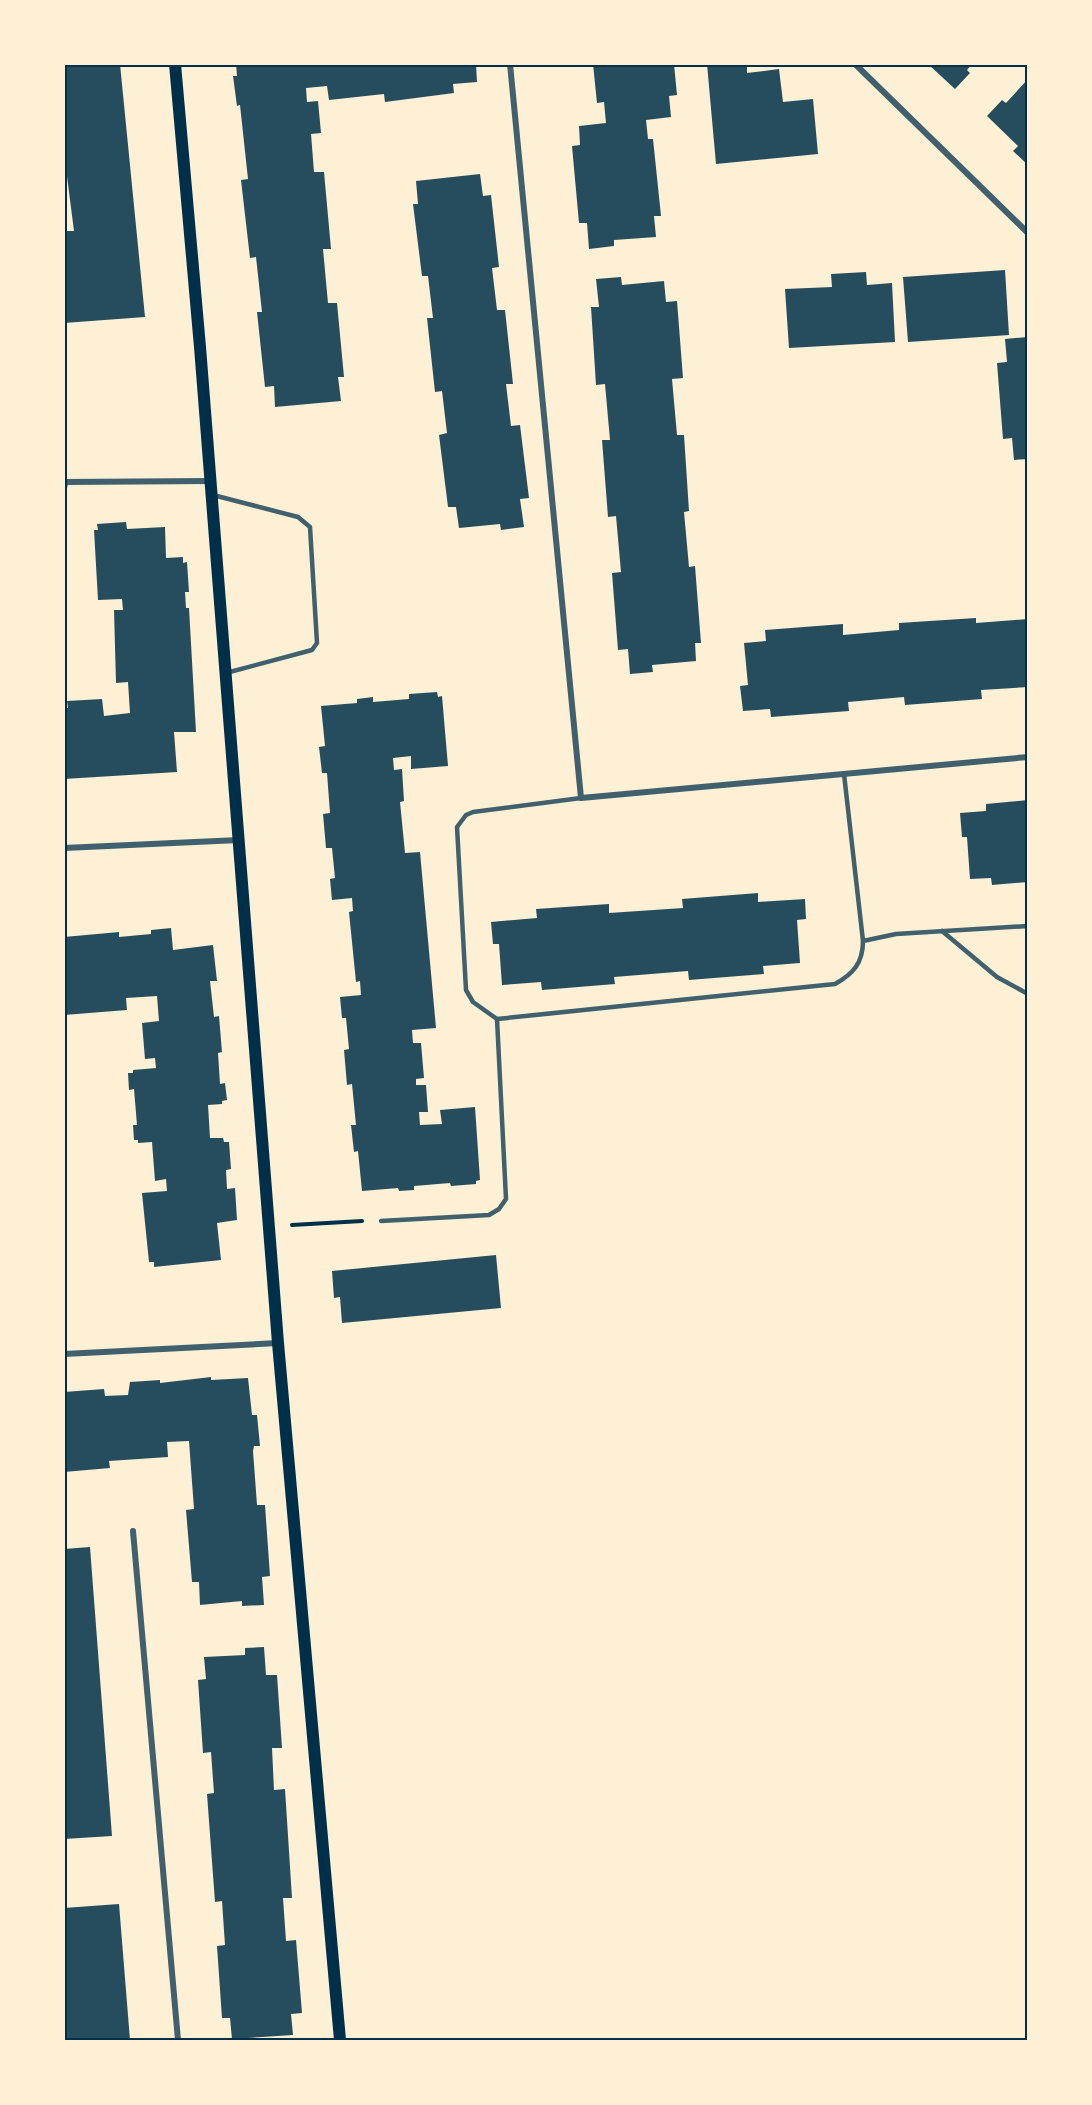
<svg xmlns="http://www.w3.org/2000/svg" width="1092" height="2105" font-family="'Source Sans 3',sans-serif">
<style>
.building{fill:#264d5e}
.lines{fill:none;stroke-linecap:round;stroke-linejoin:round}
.path{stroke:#003049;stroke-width:4}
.service{stroke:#3f606c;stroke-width:4.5}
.minor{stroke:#3f606c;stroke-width:6}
.secondary{stroke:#003049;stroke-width:12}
.neatline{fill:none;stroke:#003049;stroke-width:2}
</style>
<rect width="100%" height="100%" fill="#fdf0d5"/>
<g class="building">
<polygon points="64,64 120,64 145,317 64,323 64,231 74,231 64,153"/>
<polygon points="236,64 476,64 477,82 453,84 454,93 385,102 384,94 329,100 327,86 306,88 307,102 318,101 321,133 311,134 314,172 324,172 331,249 323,249 328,303 337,303 344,377 338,377 341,401 275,407 274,386 265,387 257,312 262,312 256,257 250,258 241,180 248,179 240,105 237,106 233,76 237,76"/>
<polygon points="593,64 674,64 677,95 669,96 671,117 646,120 648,139 653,139 661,216 654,216 656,237 614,240 614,246 589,249 587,223 579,223 572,146 580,145 579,126 606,123 604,102 597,103"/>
<polygon points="707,64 747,64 747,73 779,69 783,102 813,99 818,154 716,164"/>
<polygon points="928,64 972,64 967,70 970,73 955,89"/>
<polygon points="1028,79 1028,165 1013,151 1018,146 987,116 1002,100 1006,103"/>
<polygon points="480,174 483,196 491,195 499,267 492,268 497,310 505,310 513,384 506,384 511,426 520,425 529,498 520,499 524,527 501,530 500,524 459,528 456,507 448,507 439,435 447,433 442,391 435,392 427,318 433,318 428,276 422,276 413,204 418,204 416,181"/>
<polygon points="1005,270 1009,335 908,342 903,277"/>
<polygon points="866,272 867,285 892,283 895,342 789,348 785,289 832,287 831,274"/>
<polygon points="621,277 622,285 664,281 666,302 677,301 683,378 672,379 677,435 684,435 689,511 684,512 689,567 695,566 701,643 695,643 696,661 652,665 653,672 630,674 628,649 618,650 612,573 621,572 616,516 608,517 602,440 610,440 605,384 596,385 591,307 599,307 596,279"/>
<polygon points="1028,337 1028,459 1014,460 1012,438 1003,439 997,363 1007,362 1005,339"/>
<polygon points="126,522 127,529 165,527 166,558 183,557 183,563 187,562 189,592 185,592 186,608 189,608 196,732 174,732 177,772 64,779 64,708 68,708 67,701 102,699 104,716 130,713 128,682 116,683 114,610 123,610 122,599 98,600 94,530 98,530 97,524"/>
<polygon points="976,618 976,623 1028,619 1028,687 981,690 982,699 905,705 904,697 848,702 849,711 771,717 770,709 743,711 740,686 748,685 744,643 766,641 765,630 843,624 843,635 899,630 899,623"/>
<polygon points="437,692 438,697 442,696 448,766 411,769 411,756 393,758 394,770 402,769 404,801 400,802 405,853 420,852 436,1028 412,1030 413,1043 421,1043 424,1078 416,1079 416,1085 426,1085 428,1112 419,1112 420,1125 442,1124 440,1110 475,1107 480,1180 476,1181 476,1184 451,1186 450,1183 414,1186 414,1190 399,1191 398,1188 362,1191 358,1151 354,1152 351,1125 356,1125 352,1084 347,1085 344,1050 349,1049 346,1018 342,1018 340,997 361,995 360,981 356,982 349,912 353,911 352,898 332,900 330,879 335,878 332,848 326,848 323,814 330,813 327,773 322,773 319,747 325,746 321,706 357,703 357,699 373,697 373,702 409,699 409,694"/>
<polygon points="1028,800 1028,882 992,885 991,878 970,879 967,837 962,837 960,813 986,811 986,804"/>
<polygon points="758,893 758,902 805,899 806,919 797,920 800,963 763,966 764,974 689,980 688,971 614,977 615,984 542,990 541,982 502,985 499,944 493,944 491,922 537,918 536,909 609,904 609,913 683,908 682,899"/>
<polygon points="171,928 173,950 213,945 217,981 210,981 214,1017 219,1016 222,1052 218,1053 220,1084 225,1083 227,1100 222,1101 222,1104 208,1105 210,1138 223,1138 224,1142 229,1142 231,1169 226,1170 227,1189 235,1188 237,1220 217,1223 221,1260 154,1267 154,1262 149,1262 142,1193 167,1191 166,1179 155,1181 152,1142 138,1143 138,1140 134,1140 133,1125 137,1125 134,1089 129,1090 128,1073 133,1073 133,1070 156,1068 155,1058 145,1059 142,1023 159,1021 157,996 126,998 127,1010 64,1015 64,937 119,932 119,937 151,934 151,930"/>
<polygon points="496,1255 501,1308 342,1323 340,1297 334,1298 332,1271"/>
<polygon points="211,1377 211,1380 248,1378 252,1415 257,1415 260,1446 254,1446 253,1451 257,1505 265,1505 270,1576 262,1577 264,1605 242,1606 242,1601 200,1605 199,1582 192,1582 186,1510 194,1509 189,1441 167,1442 168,1457 109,1461 110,1468 64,1472 64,1392 104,1389 105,1396 128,1395 130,1382 160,1380 160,1383"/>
<polygon points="90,1547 112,1836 64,1839 64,1549"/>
<polygon points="264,1647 266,1675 277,1675 282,1748 272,1748 274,1790 285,1789 292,1898 283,1898 286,1941 296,1940 302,2013 291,2014 293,2035 232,2039 230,2018 222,2018 217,1946 225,1945 222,1901 215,1902 207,1794 214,1793 211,1752 203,1753 198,1680 206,1679 204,1657 245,1655 245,1648"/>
<polygon points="119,1904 130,2040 64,2040 64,1908"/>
</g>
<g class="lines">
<polyline class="path" points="292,1225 362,1221"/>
<g class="service">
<polyline points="64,492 66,482"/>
<polyline points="213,495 298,517 310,527 317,643 312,650 226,673"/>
<polyline points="844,774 863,941"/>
<path d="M581 798 473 812 466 815 457 827 466 990 473 1002 497 1019 835 984C853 974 863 963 863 941L896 934 1028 926"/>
<polyline points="942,931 997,977 1028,994"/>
<polyline points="381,1221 489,1215 499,1209 506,1199 497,1019"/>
<polyline points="64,1347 65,1354"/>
</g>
<g class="minor">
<polyline points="510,64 581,798 1028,757"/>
<polyline points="855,64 1028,233"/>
<polyline points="64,482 210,481"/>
<polyline points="64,848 239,840"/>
<polyline points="64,1354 278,1343"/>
<polyline points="133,1531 178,2040"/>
</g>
<polyline class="secondary" points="175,64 200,347 278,1343 340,2040"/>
</g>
<rect width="1092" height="2105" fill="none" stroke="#fdf0d5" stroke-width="132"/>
<rect x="66" y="66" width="960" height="1973" class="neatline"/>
</svg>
